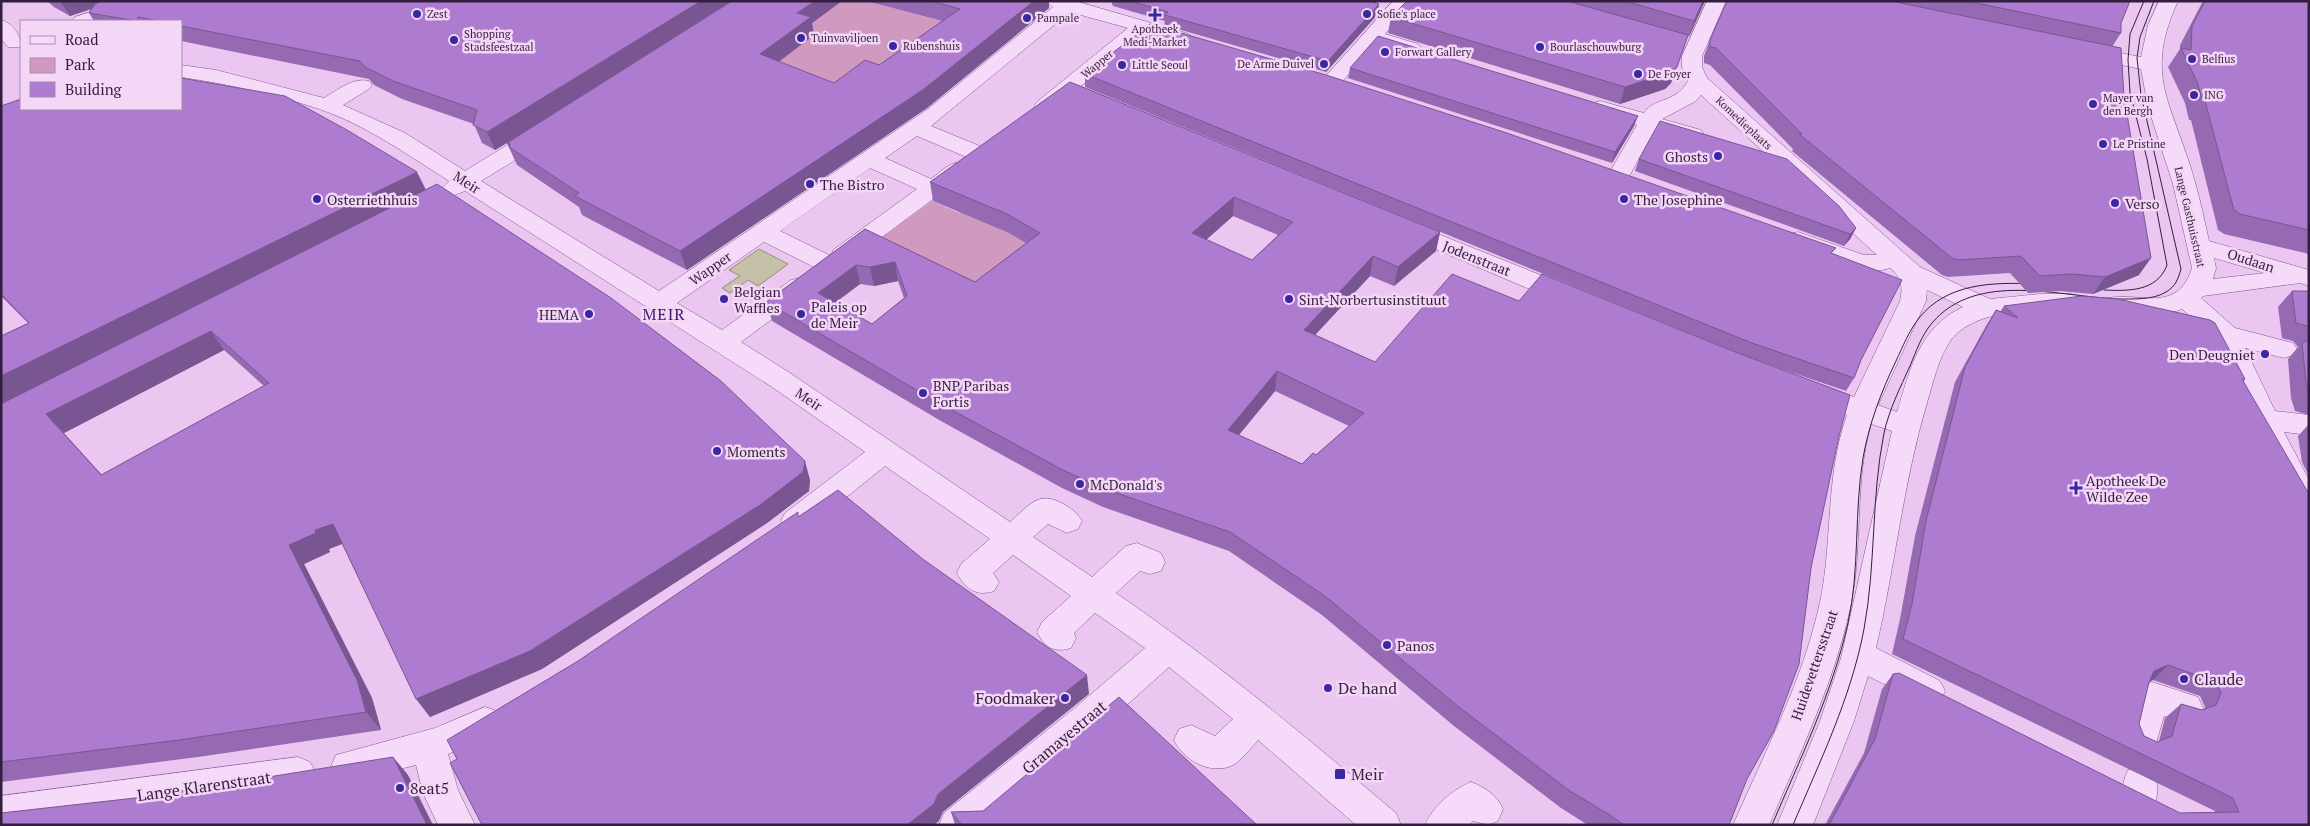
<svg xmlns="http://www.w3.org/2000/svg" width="2310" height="826" font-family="'PT Serif',serif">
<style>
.green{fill:#d099c0}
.water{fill:#c4c1a8;stroke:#93906e}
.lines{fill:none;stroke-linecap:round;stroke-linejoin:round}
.minor-casing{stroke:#7e5b8d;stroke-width:1}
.minor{fill:#f6dafa;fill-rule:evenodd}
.tram{stroke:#331f3d;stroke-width:1}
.wall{fill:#956ab3;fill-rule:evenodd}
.shaded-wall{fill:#795692}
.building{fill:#ad7bd0;stroke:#795692;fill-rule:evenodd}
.poi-dot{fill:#3b27a0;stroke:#f4d6f7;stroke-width:2}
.labels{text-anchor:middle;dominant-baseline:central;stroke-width:5;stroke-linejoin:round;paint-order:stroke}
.far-poi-label{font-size:11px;fill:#331f3d;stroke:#f4d6f7;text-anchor:start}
.far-street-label{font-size:11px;fill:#331f3d;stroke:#f4d6f7}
.poi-label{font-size:14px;fill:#331f3d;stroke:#f4d6f7;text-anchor:start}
.street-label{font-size:14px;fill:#331f3d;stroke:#f4d6f7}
.quarter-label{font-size:16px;letter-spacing:1px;fill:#3b1c6c;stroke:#f4d6f7}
.near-poi-label{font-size:16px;fill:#331f3d;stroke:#f4d6f7;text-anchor:start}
.near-street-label{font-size:16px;fill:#331f3d;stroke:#f4d6f7}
</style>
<rect width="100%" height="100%" fill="#ebc6f1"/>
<g class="green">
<polygon points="842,1 866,1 945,22 850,92 751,67"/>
<polygon points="932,201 959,213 961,212 1035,244 991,291 880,239"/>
</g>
<polygon class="water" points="759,249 788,264 758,286 748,280 730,293 722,288 740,276 729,270"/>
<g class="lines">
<defs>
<g id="minor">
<polygon points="123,1 152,1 150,5 100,21 72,21 75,17"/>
<path d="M1045 1H1075L1189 34 1192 38 1189 42 1182 44 1146 34 1052 109 1045 111 1038 109 1034 105 1038 101 1128 28 1070 12 931 126 987 149 990 154 987 159 979 161 971 159 917 136 885 158 931 179C943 170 952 159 968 163L971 168 968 173 851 260 839 262 841 265 838 270 829 273 820 270 764 242 677 303 722 330 791 280 800 278 809 280 812 286 809 292 741 342 790 373 1010 522C1030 505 1038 489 1065 505 1073 510 1077 513 1082 521L1078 529 1067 533 1048 524 1033 537 1092 577 1126 546 1137 543 1161 553 1165 562 1161 571 1150 574 1140 571 1116 593C1214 660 1305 736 1396 813L1401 825H1356L1258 740C1251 748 1242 760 1233 765 1211 776 1183 760 1174 740L1179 729 1191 725 1215 736 1233 719 1169 667 1100 729 985 825H939L944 813 1076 707 1145 648 1095 613 1074 633 1076 638 1071 648C1055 653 1045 648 1037 632L1042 622 1071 596 1013 555 993 573 999 582 994 591C977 597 965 589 957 573L961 564 990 539 885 466 807 529 796 533 785 529 781 521 785 513 865 452 772 387 465 191 452 196 444 194 441 189 449 181C408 155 366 125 319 109 275 94 227 84 181 77V65L216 70 324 98C338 90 353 77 369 81L372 85 369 89 343 105 405 133 465 171 535 128 543 127 551 128 554 133 551 138 481 181 659 291 928 109 1053 7ZM870 168 917 189 833 250 831 256 780 231Z"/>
<polygon points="1393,1 1413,1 1385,34 1418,44 1421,48 1418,52 1411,54 1376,44 1338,86 1331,88 1324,86 1321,82 1324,78"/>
<path d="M1707 1H1726L1702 56V67L1707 78 1920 267 1990 299 2040 294H2071L2080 296 2084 302 2080 308C2043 318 2004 305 1969 325 1961 329 1954 335 1949 343 1938 360 1933 383 1927 403 1903 483 1895 567 1876 648L1940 681 1945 691 1940 701 1928 706 1868 676 1854 721 1813 825H1777L1820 721 1841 658 1892 431 1871 424C1854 483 1863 545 1851 604 1835 681 1800 753 1769 825H1733C1765 752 1803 680 1820 602 1833 540 1825 476 1847 415L1801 399 1797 392 1801 385 1811 382 1854 397 1900 301C1903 286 1902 278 1890 268 1858 279 1820 256 1790 244L1786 239 1790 234 1798 232 1864 255H1877L1701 95 1696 101 1662 119 1701 130 1704 135 1701 140 1693 141 1655 130 1627 180 1619 182 1611 180 1608 175 1637 125 1593 111 1589 107 1593 103 1600 101 1644 113C1654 97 1675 104 1688 81L1682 67V56ZM1927 290 1963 307C1919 327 1910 370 1897 412L1878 405 1926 301Z"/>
<path d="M2159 1H2178C2147 69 2166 94 2188 159 2197 186 2203 213 2209 241L2309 270V286L2300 283 2203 296 2201 298 2235 328 2293 343 2297 349 2293 355 2284 358 2245 348 2275 411 2309 415V435L2284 432 2309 480V518L2299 515 2258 439 2252 420 2212 335 2182 309C2158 318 2129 318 2104 311L2100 305 2104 299C2138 290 2177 316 2192 268L2173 184 2148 107 2141 69 2078 56 2075 52 2078 48 2085 46 2141 57 2148 25ZM2214 258 2265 273 2213 279 2216 268Z"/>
<path d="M1 20C13 23 21 36 21 47H8L1 39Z"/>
<polygon points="1403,220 1578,290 1582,296 1578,302 1569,304 1560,302 1395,232 1391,227 1395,222"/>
<polygon points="2152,682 2198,697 2203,708 2198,719 2186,723 2164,716 2154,750 2142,754 2130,750 2125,739 2135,697 2140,687"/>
<polygon points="485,707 497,711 502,722 497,733 448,754 458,790 475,825 438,825 423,793 416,765 348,782 336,777 331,766 336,755 435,728"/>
<polygon points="298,757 310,762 316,773 310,784 298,789 38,825 1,825 1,796"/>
<path d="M2140 766 2152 770C2159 785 2159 794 2153 808L2140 813 2127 808C2121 794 2121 785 2128 770Z"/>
<path d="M1471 782C1486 788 1496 794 1503 809L1498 821 1488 825 1473 821 1469 825H1425C1433 806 1452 790 1471 782Z"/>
</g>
</defs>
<use href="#minor" class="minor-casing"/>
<use href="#minor" class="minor"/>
<g class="tram">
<path d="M2104 290C2128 291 2157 292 2167 265L2147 159 2130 93 2128 60 2130 34 2144 1"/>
<path d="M1772 825C1800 759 1832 694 1848 623 1860 569 1854 512 1863 458 1869 424 1881 392 1896 361 1903 346 1909 331 1919 318 1947 283 1993 282 2034 284"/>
<path d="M1793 825C1820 761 1851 698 1864 629 1876 565 1871 498 1884 433 1889 410 1900 388 1910 366 1916 352 1921 336 1932 323 1977 270 2060 297 2119 299 2134 299 2153 300 2166 292 2176 286 2178 279 2181 269L2141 95 2137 58 2140 37 2154 1"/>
</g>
</g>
<g class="wall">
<polygon points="47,1 842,1 812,23 814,35 779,62 834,83 879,65 942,21 866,1 1049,1 1049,8 927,108 687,270 582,215 579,207 517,165 507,143 495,150 482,143 474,124 402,99 374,85 369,79 181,41 181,21 94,21 89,13 91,9 70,16 54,7"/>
<polygon points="1111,1 1370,1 1378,14 1326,72 1164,25 1165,21 1113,6"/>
<polygon points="1407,1 1705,1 1689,37 1688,36 1671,83 1665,89 1620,104 1388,33 1391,17"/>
<polygon points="1727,1 2130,1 2121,23 2121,33 2112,47 2124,96 2139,275 2093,294 2060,291 2028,293 2010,273 1948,277 1942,275 1792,151 1793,149 1710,65 1704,63 1704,56 1710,40"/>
<polygon points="2203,1 2309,1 2309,254 2224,234 2218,230 2191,120 2189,120 2185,103 2168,67 2180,49 2180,45"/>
<polygon points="1350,68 1634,126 1612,163 1348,78"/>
<path d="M1085 74 1833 254 1861 360 1854 378 1846 391 1747 357V779L1729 825H1588L1561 808 1454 726 1322 615 1229 551 1103 507 1062 488 941 421 772 321 766 302 865 229 975 282 1026 243 1009 233 933 201 930 182 1070 82 1440 232 1436 251 1394 286 1370 276 1315 335 1375 362 1519 301 1745 356 1085 87ZM1233 216 1278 235 1252 260 1206 240ZM898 281 904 298 872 324 835 303 860 284 874 286ZM1275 391 1349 426 1316 455 1302 464 1239 435Z"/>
<path d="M1 106 426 190 810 480 809 491 767 523 542 669 430 717 342 544 329 549 330 552 304 564 372 698 381 730 198 757 1 782V336L28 323 1 296ZM224 350 264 386 102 475 64 433Z"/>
<polygon points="1639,159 1856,228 1850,239 1844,246 1635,171"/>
<polygon points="2292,291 2309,291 2309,415 2295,411 2291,398 2288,359 2298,347 2293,341 2282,338 2278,307"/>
<path d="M2004 306 2245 379 2244 381 2309 825H1825L1864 753 1882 689 1893 674 2180 813 2215 812V811L1892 654 1900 619 1915 536 1955 382 1986 326 1996 310 2000 312ZM2153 680 2200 696 2205 707 2204 710H2202L2181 704 2165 718 2159 741 2157 742 2144 736 2139 724 2149 682Z"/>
<polygon points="2309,424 2309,476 2302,462 2298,436"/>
<polygon points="951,812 1257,825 955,825"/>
</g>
<g class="shaded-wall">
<polygon points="60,1 116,1 70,16"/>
<polygon points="701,1 734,1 495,150 487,132"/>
<polygon points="815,1 842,1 812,23 814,35 764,72 760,54 797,13"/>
<polygon points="1034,1 1049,1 1049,8 927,108 687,270 680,251"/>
<polygon points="1703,1 1705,1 1689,37 1694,21"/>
<polygon points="1379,4 1378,14 1326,72 1328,61"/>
<polygon points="1688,35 1671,83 1665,89 1620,104 1625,87"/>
<polygon points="1638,116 1634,126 1612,163 1615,152"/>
<polygon points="417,172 426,190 1,404 1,376"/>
<polygon points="1234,197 1233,216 1191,253 1192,233"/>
<polygon points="1856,228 1850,239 1844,246 1850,234"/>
<polygon points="1440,232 1436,251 1394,286 1398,267"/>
<polygon points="1373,256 1370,276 1302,349 1304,330"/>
<polygon points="2151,258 2139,275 2093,294 2105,277"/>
<polygon points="895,262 898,281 874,286 870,267"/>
<polygon points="856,265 860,284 822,312 818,293"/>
<polygon points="211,331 224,350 64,433 46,414"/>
<polygon points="1277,371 1275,391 1227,449 1228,430"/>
<polygon points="805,461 810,480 809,491 767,523 542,669 430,717 416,699"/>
<polygon points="333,524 347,542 329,549 330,552 304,564 372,698 381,730 366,712 289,545 315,530"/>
<polygon points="2168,665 2153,680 2138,686 2154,671"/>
<polygon points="1087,675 1089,694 943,812 939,821 934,825 907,825 938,794"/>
<polygon points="393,757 408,775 433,825 427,825"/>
</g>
<g class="building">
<polygon points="102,1 701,1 487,132 473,125 477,110 393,81 365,67 360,61 181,26 181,21 159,21 138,17 137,21 89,13 95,4"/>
<polygon points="732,1 815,1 797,13 811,17 760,54 834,83 865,60 879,65 960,9 931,1 1034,1 924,89 680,251 575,196 579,193 509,147 510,144 507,143"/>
<polygon points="1131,1 1370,1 1379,4 1328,61 1165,15 1168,12"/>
<polygon points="1407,1 1567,1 1688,35 1677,67 1670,72 1625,87 1391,17"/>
<polygon points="1625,1 1703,1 1694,21"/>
<polygon points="1727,1 1891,1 2121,48 2124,96 2151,258 2105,277 2072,274 2040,276 2021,256 1958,260 1952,258 1799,134 1802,134 1716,48 1710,47 1710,40"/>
<polygon points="1967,1 2130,1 2121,23 2121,33"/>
<polygon points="2205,1 2309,1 2309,230 2240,214 2234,210 2205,101 2202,100 2198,84 2181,48 2191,50 2192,26"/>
<polygon points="1150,24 1326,75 1504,132 1836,248 1831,253 1902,280 1861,360 1854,378 1752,343 1085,74"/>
<polygon points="1378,36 1638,116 1615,152 1350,68"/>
<polygon points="181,78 285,96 347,130 417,172 1,376 1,336 29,323 1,294 1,106 21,99 21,109 181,109"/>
<path d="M1070 82 1440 232 1398 267 1373 256 1304 330 1375 362 1452 274 1519 301 1542 274 1735 352 1850 395 1839 436 1811 568 1799 664 1774 731 1747 779 1729 825H1624L1610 815 1570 791 1460 708 1325 596 1230 532 1102 488 1061 469 937 402 766 302 865 229 975 282 1040 233 1007 214 930 182ZM1234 197 1293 222 1252 260 1192 233ZM895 262 907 296 872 324 818 293 856 265 870 267ZM1277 371 1364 413 1316 455 1313 453 1302 464 1228 430Z"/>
<polygon points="1660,121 1787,159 1839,206 1856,228 1850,234 1639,159"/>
<path d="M437 184 611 298 721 381 805 461 803 472 760 505 530 651 416 699 333 524 315 530 316 533 289 545 357 680 366 712 179 740 1 762V404ZM211 331 269 383 101 475 46 414Z"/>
<polygon points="2292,291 2309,291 2309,327 2307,326 2296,323"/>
<path d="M2082 296 2118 299 2210 320 2215 323 2245 379H2242L2309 494V825H1829L1875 739 1893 674 1899 673 2180 813 2239 812 2233 798 1903 639 1912 604 1926 521 1965 367 1996 310 2018 318 2004 306ZM2168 665 2216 682 2221 693 2216 705 2202 710 2181 704 2172 736 2157 742 2144 736 2139 724 2149 682 2154 671Z"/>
<polygon points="2309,340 2309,394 2306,383 2302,343"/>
<polygon points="838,490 924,560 1087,675 938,794 934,804 907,825 482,825 450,763 457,759 447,740 578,661 798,512 798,517"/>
<polygon points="1119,697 1257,825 962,825 951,812 983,811"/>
<polygon points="393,757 427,825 1,825 1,813 144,797"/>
</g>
<g class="poi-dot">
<circle cx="417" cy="14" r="5"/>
<circle cx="1367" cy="14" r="5"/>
<path d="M1152.5 7.5h5v5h5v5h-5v5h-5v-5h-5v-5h5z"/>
<circle cx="1027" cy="18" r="5"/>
<circle cx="801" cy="38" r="5"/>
<circle cx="454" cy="40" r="5"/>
<circle cx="893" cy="46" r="5"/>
<circle cx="1540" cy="47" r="5"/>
<circle cx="1385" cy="52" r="5"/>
<circle cx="2192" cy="59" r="5"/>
<circle cx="1324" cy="64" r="5"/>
<circle cx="1122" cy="65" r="5"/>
<circle cx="1638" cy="74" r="5"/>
<circle cx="2194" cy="95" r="5"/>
<circle cx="2093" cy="104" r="5"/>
<circle cx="2103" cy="144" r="5"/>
<circle cx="1718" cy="156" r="5"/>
<circle cx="810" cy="184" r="5"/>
<circle cx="317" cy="199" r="5"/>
<circle cx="1624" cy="199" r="5"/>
<circle cx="2115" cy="203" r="5"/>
<circle cx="724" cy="299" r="5"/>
<circle cx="1289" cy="299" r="5"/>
<circle cx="589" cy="314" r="5"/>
<circle cx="801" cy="314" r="5"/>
<circle cx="2265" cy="354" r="5"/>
<circle cx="923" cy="393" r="5"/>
<circle cx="717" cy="451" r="5"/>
<circle cx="1080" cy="484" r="5"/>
<path d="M2073.5 480.5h5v5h5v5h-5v5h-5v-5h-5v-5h5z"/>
<circle cx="1387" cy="645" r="5"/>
<circle cx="2184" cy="679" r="5"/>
<circle cx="1328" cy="688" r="5"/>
<circle cx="1065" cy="698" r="5"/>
<rect x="1334" y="768" width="12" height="12" rx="2.5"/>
<circle cx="400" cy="788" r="5"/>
</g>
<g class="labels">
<g class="far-poi-label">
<text x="427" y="14">Zest</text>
<text x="1377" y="14">Sofie's place</text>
<text x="1037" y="18">Pampale</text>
<text x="1155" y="29" text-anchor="middle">Apotheek<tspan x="1155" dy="13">Medi-Market</tspan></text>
<text x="464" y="34">Shopping<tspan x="464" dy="13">Stadsfeestzaal</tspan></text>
<text x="811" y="38">Tuinvaviljoen</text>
<text x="903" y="46">Rubenshuis</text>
<text x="1550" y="47">Bourlaschouwburg</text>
<text x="1395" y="52">Forwart Gallery</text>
<text x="2202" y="59">Belfius</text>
<text x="1314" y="64" text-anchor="end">De Arme Duivel</text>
<text x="1132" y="65">Little Seoul</text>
<text x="1648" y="74">De Foyer</text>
<text x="2204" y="95">ING</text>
<text x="2103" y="98">Mayer van<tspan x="2103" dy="13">den Bergh</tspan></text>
<text x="2113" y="144">Le Pristine</text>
</g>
<g class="far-street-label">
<text transform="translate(1097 64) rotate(-40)">Wapper</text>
<text transform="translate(1744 123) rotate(43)">Komedieplaats</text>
<text transform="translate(2190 217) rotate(77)">Lange Gasthuisstraat</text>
</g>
<g class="poi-label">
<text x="1708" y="156" text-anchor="end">Ghosts</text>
<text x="820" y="184">The Bistro</text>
<text x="327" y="199">Osterriethhuis</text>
<text x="1634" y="199">The Josephine</text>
<text x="2125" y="203">Verso</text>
<text x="734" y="291">Belgian<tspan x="734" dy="16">Waffles</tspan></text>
<text x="1299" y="299">Sint-Norbertusinstituut</text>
<text x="811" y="306">Paleis op<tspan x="811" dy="16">de Meir</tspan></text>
<text x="579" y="314" text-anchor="end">HEMA</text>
<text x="2255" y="354" text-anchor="end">Den Deugniet</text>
<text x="933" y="385">BNP Paribas<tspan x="933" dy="16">Fortis</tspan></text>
<text x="727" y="451">Moments</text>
<text x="2086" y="480">Apotheek De<tspan x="2086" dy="16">Wilde Zee</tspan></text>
<text x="1090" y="484">McDonald's</text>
<text x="1397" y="645">Panos</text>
</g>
<g class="street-label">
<text transform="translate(467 182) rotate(32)">Meir</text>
<text transform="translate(1477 258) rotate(22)">Jodenstraat</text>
<text transform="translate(2251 260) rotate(18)">Oudaan</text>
<text transform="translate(710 268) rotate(-35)">Wapper</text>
<text transform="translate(809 399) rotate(34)">Meir</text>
<text transform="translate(1814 665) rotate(-71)">Huidevettersstraat</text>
</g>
<g class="quarter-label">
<text x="664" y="314">MEIR</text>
</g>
<g class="near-poi-label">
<text x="2194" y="679">Claude</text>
<text x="1338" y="688">De hand</text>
<text x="1055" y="698" text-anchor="end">Foodmaker</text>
<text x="1351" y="774">Meir</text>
<text x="410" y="788">8eat5</text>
</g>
<g class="near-street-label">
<text transform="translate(1064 737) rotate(-40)">Gramayestraat</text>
<text transform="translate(204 786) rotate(-8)">Lange Klarenstraat</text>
</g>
</g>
<rect width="2310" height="826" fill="none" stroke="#331f3d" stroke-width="5"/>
<rect x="20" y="20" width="162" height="90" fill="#f4d6f7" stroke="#a78dad"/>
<rect x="30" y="36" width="25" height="8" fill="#f6dafa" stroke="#a78dad"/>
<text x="65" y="45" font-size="15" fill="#331f3d">Road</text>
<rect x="30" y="58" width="25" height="15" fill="#d099c0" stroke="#a78dad"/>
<text x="65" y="70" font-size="15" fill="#331f3d">Park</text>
<rect x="30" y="82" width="25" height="15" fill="#ad7bd0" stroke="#a78dad"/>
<text x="65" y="95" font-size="15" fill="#331f3d">Building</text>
</svg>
